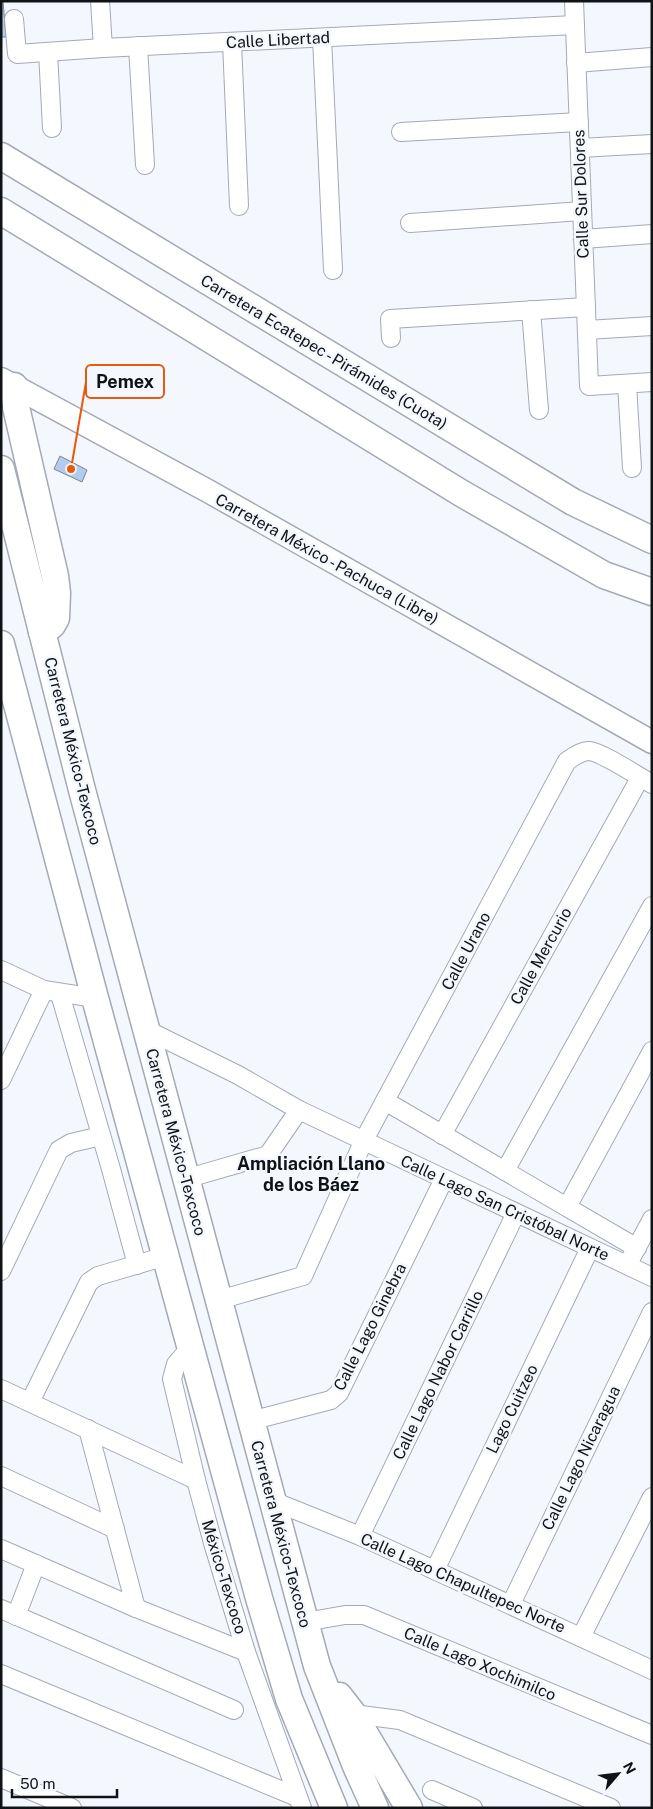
<svg xmlns="http://www.w3.org/2000/svg" width="653" height="1809" font-family="'Public Sans',sans-serif">
<style>
.building{fill:#b2cced;stroke:#7e848d}
.lines{fill:none;stroke-linecap:round;stroke-linejoin:round}
.minor-casing{stroke:#a3aab4;stroke-width:20}
.major-casing{stroke:#a3aab4;stroke-width:25}
.highway-casing{stroke:#a3aab4;stroke-width:29}
.minor{stroke:#fff;stroke-width:18}
.major{stroke:#fff;stroke-width:22}
.highway{stroke:#fff;stroke-width:26}
.labels{text-anchor:middle;dominant-baseline:central;stroke-width:5;stroke-linejoin:round;paint-order:stroke}
.street-label{font-size:16px;fill:#101316;stroke:#f4f8fe}
.neighbourhood-label{font-size:18px;font-weight:bold;fill:#101316;stroke:#f4f8fe}
.leader{fill:none;stroke:#e8590c;stroke-width:2}
.callout-dot{fill:#e8590c;stroke:#f4f8fe;stroke-width:2}
.callout{fill:#f4f8fe;stroke:#e8590c;stroke-width:2}
.callout-label{font-size:18px;text-anchor:middle;font-weight:bold;fill:#101316}
</style>
<rect width="100%" height="100%" fill="#f4f8fe"/>
<g class="building">
<polygon points="1,1 3,1 6,37 1,37"/>
<polygon points="60,456 87,470 82,482 54,469"/>
</g>
<g class="lines">
<defs>
<g id="minor">
<polyline points="100,1 103,48"/>
<polyline points="574,1 589,386 652,382"/>
<polyline points="14,19 17,54 103,48 575,25"/>
<polyline points="322,38 333,270"/>
<polyline points="232,42 239,206"/>
<polyline points="138,46 145,165"/>
<polyline points="48,52 52,128"/>
<polyline points="576,63 652,57"/>
<polyline points="401,132 579,122"/>
<polyline points="580,148 652,144"/>
<polyline points="410,223 582,211"/>
<polyline points="583,239 652,234"/>
<polyline points="531,310 539,410"/>
<polyline points="587,330 652,326"/>
<polyline points="391,338 390,319 586,307"/>
<polyline points="627,384 632,468"/>
<polyline points="1,970 44,990 95,998"/>
<polyline points="60,994 111,1169 137,1265"/>
<polyline points="145,1029 238,1075 299,1110 652,1277"/>
<polyline points="1,1080 44,990"/>
<polyline points="385,1101 637,1248"/>
<polyline points="442,1135 640,778"/>
<polyline points="505,1171 652,906"/>
<polyline points="185,1179 268,1155 299,1110"/>
<polyline points="567,1207 652,1051"/>
<polyline points="631,1258 652,1219"/>
<polyline points="1,1271 59,1150 71,1143 101,1136"/>
<path d="M219 1300 303 1276 364 1140 567 761C573 757 581 751 589 751 602 752 639 777 652 784"/>
<polyline points="191,1347 176,1364 172,1379 196,1480 213,1543 246,1652 302,1808"/>
<polyline points="1,1389 196,1480"/>
<polyline points="30,1402 89,1282 98,1276 166,1256"/>
<polyline points="250,1421 331,1400 339,1393 444,1179"/>
<polyline points="88,1429 136,1608"/>
<polyline points="1,1476 115,1529"/>
<polyline points="273,1501 360,1536 652,1670"/>
<polyline points="360,1536 516,1213"/>
<polyline points="1,1549 136,1608 246,1652"/>
<polyline points="435,1570 590,1248"/>
<polyline points="511,1604 652,1312"/>
<polyline points="1,1609 234,1710"/>
<polyline points="16,1616 36,1564"/>
<polyline points="305,1622 345,1615 364,1615 652,1735"/>
<polyline points="581,1637 652,1497"/>
<polyline points="1,1674 297,1797"/>
<polyline points="353,1714 400,1720 611,1808"/>
<polyline points="1,1778 72,1808"/>
<polyline points="432,1790 473,1808"/>
</g>
<polyline id="major" points="1,379 208,491 652,742"/>
<g id="highway">
<polyline points="1,156 573,502 652,540"/>
<polyline points="1,211 461,493 604,575 652,592"/>
<polyline points="14,386 16,407 55,576 57,593 56,618 52,625 42,632"/>
<polyline points="1,469 82,790 317,1666 356,1766 375,1808"/>
<polyline points="1,644 95,998 259,1598 289,1699 334,1808"/>
<polyline points="339,1696 353,1714 409,1808"/>
</g>
</defs>
<use href="#minor" class="minor-casing"/>
<use href="#major" class="major-casing"/>
<use href="#highway" class="highway-casing"/>
<use href="#minor" class="minor"/>
<use href="#major" class="major"/>
<use href="#highway" class="highway"/>
</g>
<g class="labels">
<g class="street-label">
<text transform="translate(278 40) rotate(-3)">Calle Libertad</text>
<text transform="translate(581 194) rotate(-92)">Calle Sur Dolores</text>
<text transform="translate(324 352) rotate(31)">Carretera Ecatepec - Pirámides (Cuota)</text>
<text transform="translate(327 559) rotate(29)">Carretera México - Pachuca (Libre)</text>
<text transform="translate(73 751) rotate(76)">Carretera México-Texcoco</text>
<text transform="translate(466 951) rotate(-62)">Calle Urano</text>
<text transform="translate(541 956) rotate(-61)">Calle Mercurio</text>
<text transform="translate(176 1142) rotate(75)">Carretera México-Texcoco</text>
<text transform="translate(505 1208) rotate(25)">Calle Lago San Cristóbal Norte</text>
<text transform="translate(370 1327) rotate(-63)">Calle Lago Ginebra</text>
<text transform="translate(438 1375) rotate(-64)">Calle Lago Nabor Carrillo</text>
<text transform="translate(512 1409) rotate(-64)">Lago Cuitzeo</text>
<text transform="translate(581 1458) rotate(-64)">Calle Lago Nicaragua</text>
<text transform="translate(281 1534) rotate(75)">Carretera México-Texcoco</text>
<text transform="translate(224 1577) rotate(73)">México-Texcoco</text>
<text transform="translate(463 1583) rotate(24)">Calle Lago Chapultepec Norte</text>
<text transform="translate(480 1664) rotate(23)">Calle Lago Xochimilco</text>
</g>
<g class="neighbourhood-label">
<text x="311" y="1163">Ampliación Llano<tspan x="311" dy="21">de los Báez</tspan></text>
</g>
</g>
<path class="leader" d="M71 469L86 382"/>
<circle class="callout-dot" cx="71" cy="469" r="5"/>
<rect class="callout" x="86" y="365" width="78" height="33" rx="5"/>
<g class="callout-label">
<text x="125" y="388">Pemex</text>
</g>
<rect width="653" height="1809" fill="none" stroke="#101316" stroke-width="5"/>
<g transform="translate(618 1774) rotate(62)" stroke="#f4f8fe" stroke-width="4" paint-order="stroke">
<path d="M0-4L9 19L0 12L-9 19Z" fill="#101316"/>
<text y="-8" font-size="14" font-weight="bold" text-anchor="middle" fill="#101316">N</text>
</g>
<path d="M12 1789v8h105v-8" fill="none" stroke="#101316" stroke-width="2.5"/>
<text x="20" y="1789" font-size="15" fill="#101316" stroke="#f4f8fe" stroke-width="4" paint-order="stroke">50 m</text>
</svg>
